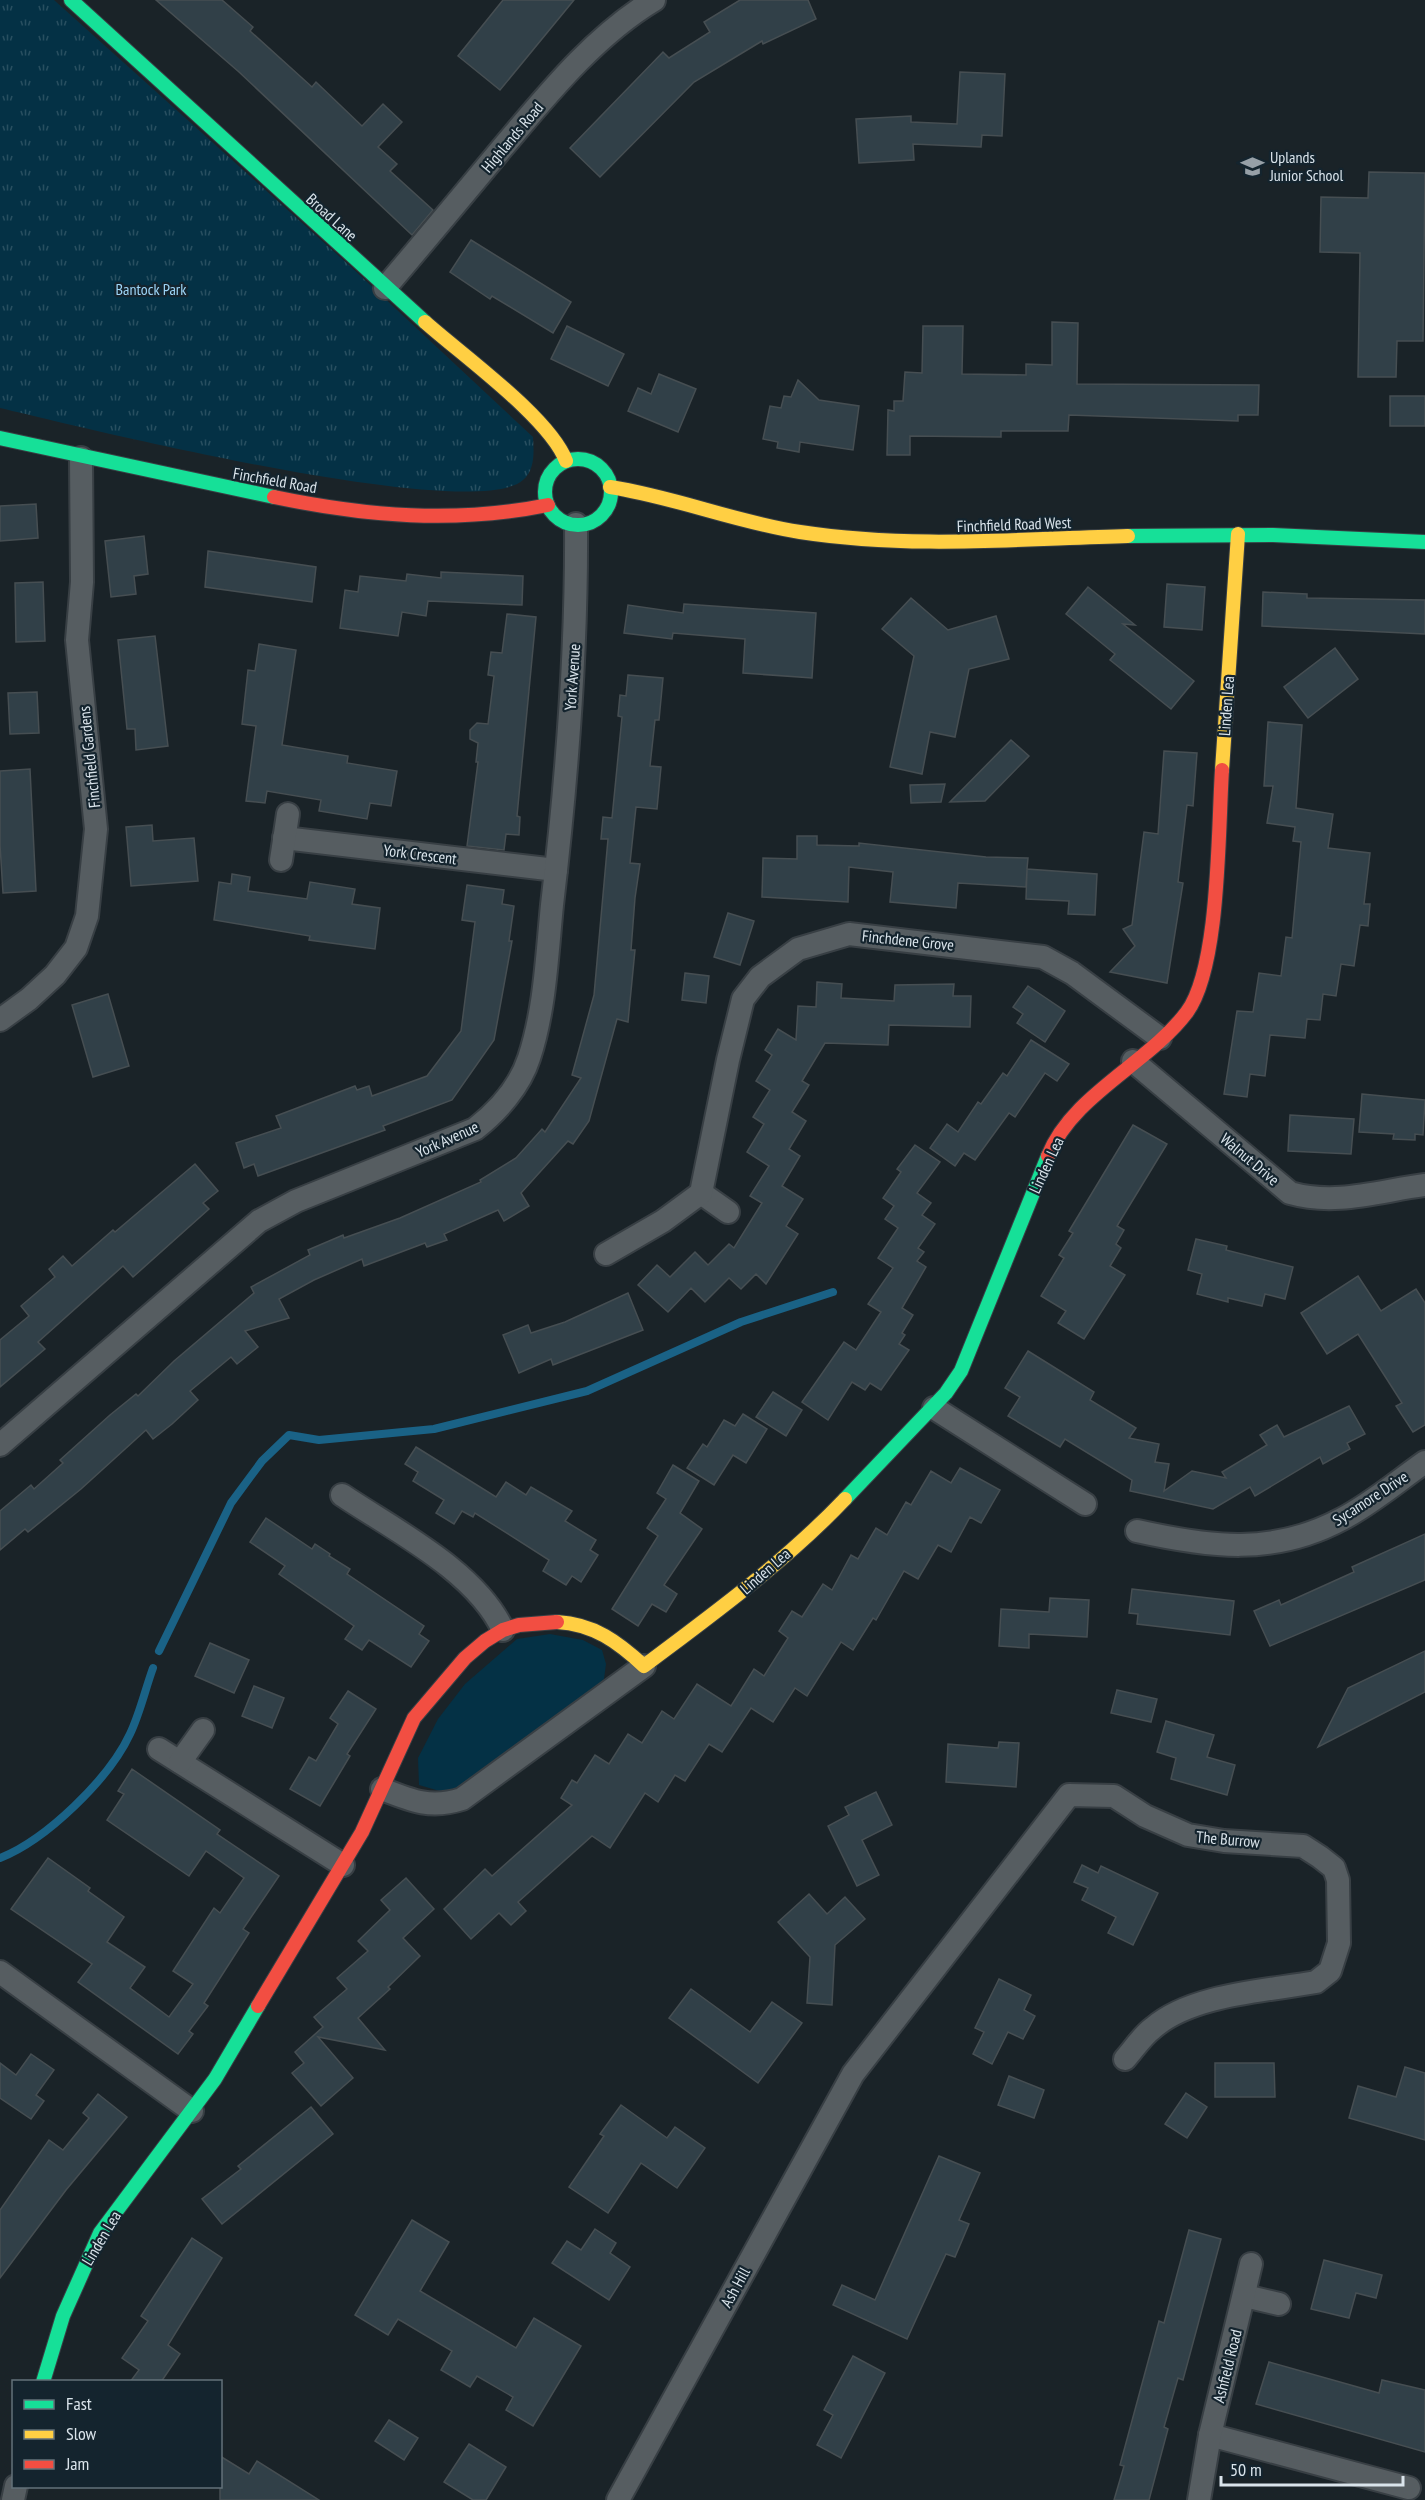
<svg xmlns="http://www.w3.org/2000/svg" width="1425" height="2500" font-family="'PT Sans Narrow',sans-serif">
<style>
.grass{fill:#043145}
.park{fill:url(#park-tufts)}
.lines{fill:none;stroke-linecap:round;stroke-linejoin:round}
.stream{stroke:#1a6286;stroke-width:8}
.building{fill:#314048;stroke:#464e52;stroke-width:1.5}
.street-casing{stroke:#383f44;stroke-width:26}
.fast-casing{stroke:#383f44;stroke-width:16}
.slow-casing{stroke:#383f44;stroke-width:16}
.jam-casing{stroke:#383f44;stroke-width:16}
.street{stroke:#565d61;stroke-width:22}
.fast{stroke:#16e098;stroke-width:14}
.slow{stroke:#ffcf43;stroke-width:14}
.jam{stroke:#f24e42;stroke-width:14}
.labels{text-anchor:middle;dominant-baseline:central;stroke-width:4.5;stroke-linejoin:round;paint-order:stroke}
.street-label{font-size:16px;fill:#dae4eb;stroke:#14242e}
.poi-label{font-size:16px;fill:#dae4eb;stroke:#14242e;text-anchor:start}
.park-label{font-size:16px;fill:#9dd5f7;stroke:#14242e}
</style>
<defs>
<pattern id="park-tufts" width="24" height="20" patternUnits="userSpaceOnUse" patternTransform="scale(1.5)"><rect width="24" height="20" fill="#043145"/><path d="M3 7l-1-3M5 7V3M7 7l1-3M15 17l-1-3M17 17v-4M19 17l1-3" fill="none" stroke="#284f60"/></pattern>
</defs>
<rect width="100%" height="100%" fill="#1a2328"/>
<polygon class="grass" points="550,1634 583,1640 602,1650 606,1664 604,1679 555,1723 479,1771 465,1787 443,1792 419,1785 418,1758 438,1719 465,1684 517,1639"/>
<path class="park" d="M0 0H54L351 267 533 437C534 452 535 470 523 480 473 525 77 426 0 408Z"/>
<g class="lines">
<g class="stream">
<polyline points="159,1651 231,1503 262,1461 289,1435 319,1440 434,1429 587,1391 741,1322 833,1292"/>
<path d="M0 1858C46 1840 109 1779 130 1734 140 1713 145 1690 153 1668"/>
</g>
</g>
<g class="building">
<polygon points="156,0 222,0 253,27 250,31 312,87 316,82 362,126 383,104 402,122 378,147 397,164 390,171 433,210 412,235 239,72"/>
<polygon points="503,0 574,0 500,90 458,56"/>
<polygon points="740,0 808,0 816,19 763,44 762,41 694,82 600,177 570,148 663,52 669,58 710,32 704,22"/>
<polygon points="960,72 1005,74 1002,136 982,135 981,147 913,144 914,160 859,163 856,119 911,116 911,122 957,124"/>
<polygon points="1369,172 1425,173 1423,341 1397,341 1396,377 1358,377 1360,253 1320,252 1321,197 1368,198"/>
<polygon points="471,240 571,302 553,333 492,296 490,299 450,272"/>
<polygon points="1052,322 1078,323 1077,384 1259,385 1258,415 1238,415 1238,421 1069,415 1068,431 1001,431 1001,437 910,436 910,455 887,455 888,410 894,411 894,401 903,401 905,372 922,373 923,326 963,326 962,374 1026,375 1026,364 1052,365"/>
<polygon points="567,326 624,354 608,386 551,359"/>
<polygon points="659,374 696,389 678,432 628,411 638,388 651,394"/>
<polygon points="798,380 819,400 859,406 853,450 800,442 799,452 777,448 778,442 763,439 770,406 781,408 784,396 791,397"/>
<rect x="1390" y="396" width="35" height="30"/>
<polygon points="36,504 38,538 0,541 0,506"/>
<polygon points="144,536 148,574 134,576 136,594 111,597 105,541"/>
<polygon points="208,551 316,567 312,602 205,587"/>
<polygon points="441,572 523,576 522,605 428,601 426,616 402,612 398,636 340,628 345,590 358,592 360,576 406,581 407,574 441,578"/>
<polygon points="43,582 45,641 16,642 15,583"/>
<polygon points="1167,584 1205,587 1202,630 1164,627"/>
<polygon points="1088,587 1135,625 1123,624 1194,681 1171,709 1110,660 1115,654 1066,614"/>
<polygon points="1263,592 1307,594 1307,598 1425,600 1425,634 1262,626"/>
<polygon points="911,598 948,630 996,616 1009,659 969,669 955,737 930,732 922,774 890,767 914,656 882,629"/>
<polygon points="684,604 816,613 812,678 743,673 745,639 673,633 672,639 624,633 628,605 683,613"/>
<polygon points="507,614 536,617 517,816 520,817 519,835 506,834 504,850 467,846 478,762 476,762 478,743 470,739 470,730 477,723 488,724 494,676 488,675 491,652 502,653"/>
<polygon points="155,636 168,746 136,750 135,729 127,729 118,640"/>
<polygon points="259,644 296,650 282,745 348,756 347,763 397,771 391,806 370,803 367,819 319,811 321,800 267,791 265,803 246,801 256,726 242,724 248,670 255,671"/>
<polygon points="1335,648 1358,679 1308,718 1284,687"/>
<polygon points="628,675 663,678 659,720 655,720 650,766 661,767 657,809 636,807 630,863 640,864 635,898 631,950 635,950 628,1022 617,1019 589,1121 573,1144 568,1141 521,1193 529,1206 504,1221 498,1210 444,1234 447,1240 427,1247 425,1243 364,1266 362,1259 314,1280 279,1299 289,1318 245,1331 258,1347 237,1364 231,1357 190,1391 198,1400 172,1424 153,1439 146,1430 81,1489 28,1532 25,1529 0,1550 0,1511 31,1485 34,1489 63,1463 60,1460 110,1415 136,1394 138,1396 174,1361 254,1293 251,1287 310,1255 308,1250 343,1235 344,1238 400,1218 481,1182 480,1180 516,1158 542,1129 545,1132 581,1078 572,1075 594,995 608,839 601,839 603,817 612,818 622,717 618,716 620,695 626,696"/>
<polygon points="37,692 39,733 10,734 8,693"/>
<polygon points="1268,722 1302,725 1296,808 1333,814 1328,848 1370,853 1364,904 1370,904 1368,926 1360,925 1354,966 1341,964 1336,996 1323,994 1320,1020 1307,1019 1305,1038 1270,1035 1265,1076 1250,1074 1247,1097 1224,1094 1237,1011 1253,1012 1259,973 1281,976 1286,937 1292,938 1301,842 1293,841 1295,827 1267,823 1273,786 1264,786"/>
<polygon points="1011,740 1029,756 985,801 950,802"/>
<polygon points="1164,751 1197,753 1193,806 1187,805 1178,882 1183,883 1167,983 1110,972 1135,946 1123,929 1132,925 1144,832 1158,834"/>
<polygon points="30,769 36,891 3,893 0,845 0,771"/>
<polygon points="945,784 941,802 911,803 910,785"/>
<polygon points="152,825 153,841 194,838 198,881 131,886 126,827"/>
<polygon points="797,836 817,836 817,845 859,846 859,843 986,857 1028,858 1027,869 1097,874 1095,915 1068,914 1069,901 1026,899 1027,870 1026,887 958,883 956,908 890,902 893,872 849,867 848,902 762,897 763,858 797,859"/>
<polygon points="232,874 250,877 248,891 307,899 310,882 355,889 352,904 380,908 375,949 309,940 310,936 214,920 219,882 231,884"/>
<polygon points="467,885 504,890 502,904 514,906 509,941 512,941 494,1040 452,1100 383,1126 385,1130 258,1176 254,1164 244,1168 236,1143 281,1128 276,1116 355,1086 357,1090 369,1086 372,1096 427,1076 461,1031 475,922 462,920"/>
<polygon points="728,913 754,921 740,965 714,957"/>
<polygon points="685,973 709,976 706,1003 682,1000"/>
<polygon points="817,982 842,984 841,998 894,1001 895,985 954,984 953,996 971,996 970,1027 889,1025 888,1045 825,1043 802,1081 809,1085 792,1112 806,1121 789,1149 800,1156 782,1186 803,1199 786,1226 798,1234 766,1284 756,1274 741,1289 729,1278 705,1302 691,1288 668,1312 638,1285 657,1265 670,1277 695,1252 708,1265 729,1244 734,1248 762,1203 750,1196 769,1166 747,1152 764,1124 753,1117 770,1090 756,1081 772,1055 765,1050 778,1029 796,1040 798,1006 816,1007"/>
<polygon points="1028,986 1065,1011 1045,1042 1017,1023 1023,1014 1013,1007"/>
<polygon points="108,994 129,1066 93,1077 72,1005"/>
<polygon points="1031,1040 1069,1064 1057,1081 1045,1073 1015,1117 1009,1113 975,1160 964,1153 955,1166 930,1148 947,1124 958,1132 978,1102 981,1104 1003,1073 1007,1076"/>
<polygon points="1362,1094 1425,1100 1423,1135 1415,1134 1415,1140 1393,1139 1394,1134 1359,1132"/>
<polygon points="1290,1115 1354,1119 1351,1154 1288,1151"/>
<polygon points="1133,1125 1167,1144 1117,1226 1124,1230 1116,1244 1121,1248 1110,1266 1125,1275 1084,1339 1058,1323 1066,1311 1041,1296 1064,1258 1059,1255 1073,1233 1069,1231"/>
<polygon points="915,1145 940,1162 917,1193 931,1203 922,1215 935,1224 918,1248 924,1252 917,1261 926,1267 902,1308 913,1315 902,1333 905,1335 899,1344 909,1350 881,1390 870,1383 865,1390 852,1382 828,1420 802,1402 844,1342 856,1350 881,1312 868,1304 893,1268 878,1258 898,1228 885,1219 894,1206 883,1198 901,1172 897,1169"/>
<polygon points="195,1164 218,1191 203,1203 209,1209 133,1277 123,1266 38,1342 45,1349 0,1387 0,1340 29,1316 21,1306 55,1277 49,1269 63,1256 72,1266 113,1230 115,1232"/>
<polygon points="1196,1239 1227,1246 1226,1250 1293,1267 1285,1299 1265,1294 1262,1306 1228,1298 1228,1302 1197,1294 1202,1274 1188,1270"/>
<polygon points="1358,1276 1381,1311 1416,1289 1425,1303 1425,1425 1413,1432 1396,1406 1402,1403 1358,1334 1327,1354 1301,1313"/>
<polygon points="628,1293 643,1330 553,1365 551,1359 519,1373 503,1335 528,1325 531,1333 565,1322"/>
<polygon points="1028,1351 1094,1392 1090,1400 1136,1428 1129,1438 1159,1444 1155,1462 1169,1464 1164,1491 1192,1471 1226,1478 1222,1472 1267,1445 1260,1435 1277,1425 1284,1437 1349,1406 1365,1434 1347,1443 1350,1449 1323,1464 1320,1457 1255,1496 1250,1487 1213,1509 1130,1491 1132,1480 1065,1439 1060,1447 1008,1416 1020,1397 1005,1388"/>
<polygon points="773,1392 802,1410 786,1436 756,1417"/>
<polygon points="743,1414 767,1429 746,1463 733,1455 714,1485 687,1468 703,1444 707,1447 724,1420 735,1426"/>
<polygon points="416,1447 496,1497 506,1482 526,1495 531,1487 572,1511 565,1521 596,1540 590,1550 598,1555 581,1582 572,1576 566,1585 543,1571 549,1560 475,1513 473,1517 462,1511 454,1524 436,1513 444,1500 413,1481 418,1472 405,1464"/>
<polygon points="673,1465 699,1481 680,1513 702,1529 664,1585 677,1594 666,1612 652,1604 638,1626 612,1609 658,1536 647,1528 666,1499 657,1493"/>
<polygon points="960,1468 1000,1490 981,1523 970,1517 951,1552 938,1545 918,1579 904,1571 876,1620 873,1618 853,1650 841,1642 807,1696 795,1688 773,1722 751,1708 722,1752 709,1744 685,1781 675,1775 658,1802 645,1793 610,1848 592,1836 518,1902 526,1911 511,1925 499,1913 471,1939 444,1909 485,1869 492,1876 572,1805 561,1798 572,1780 577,1783 595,1755 609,1764 628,1734 642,1743 662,1711 674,1719 697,1684 731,1706 754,1669 764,1676 788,1638 779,1631 792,1611 802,1617 823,1584 832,1590 851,1555 858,1559 876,1528 887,1535 906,1502 911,1505 931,1471 951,1483"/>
<polygon points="266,1518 312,1549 315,1544 330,1554 329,1556 350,1569 347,1574 424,1626 419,1634 429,1641 411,1667 369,1640 362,1650 345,1639 354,1626 279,1574 285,1566 250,1542"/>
<polygon points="1425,1534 1425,1580 1270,1646 1254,1611 1279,1600 1281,1605 1354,1572 1352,1567"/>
<polygon points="1132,1589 1234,1601 1230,1635 1137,1624 1138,1614 1129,1613"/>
<polygon points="1050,1598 1089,1600 1087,1637 1029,1634 1029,1648 999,1646 1001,1609 1049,1612"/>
<polygon points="210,1643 249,1660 234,1693 195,1676"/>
<polygon points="1425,1651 1425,1692 1318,1747 1348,1688"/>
<polygon points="254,1686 284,1698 272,1728 242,1716"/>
<polygon points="1117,1690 1157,1699 1151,1722 1111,1713"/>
<polygon points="348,1691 376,1709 347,1754 350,1756 320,1806 290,1789 309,1757 316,1761 338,1724 330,1718"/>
<polygon points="1166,1721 1214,1735 1207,1757 1235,1765 1227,1795 1171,1779 1176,1758 1157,1752"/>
<polygon points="999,1742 1019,1743 1016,1787 946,1782 948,1744 998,1748"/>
<polygon points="132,1769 220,1830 217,1834 279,1876 243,1929 249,1933 204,2003 208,2006 189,2031 193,2034 178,2054 78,1982 92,1964 11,1909 48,1858 90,1888 88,1891 124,1917 107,1942 145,1967 130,1988 169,2017 193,1984 173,1971 214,1908 220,1913 244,1878 206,1851 189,1876 107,1820 124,1794 118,1791"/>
<polygon points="876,1792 892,1825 862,1840 879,1875 857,1886 828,1826 849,1815 845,1807"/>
<polygon points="1082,1865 1098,1873 1101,1866 1158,1893 1133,1945 1108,1933 1116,1917 1082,1900 1088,1888 1074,1882"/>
<polygon points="406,1878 434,1909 403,1938 420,1956 388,1987 390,1989 358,2018 385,2050 318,2037 353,2078 321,2106 292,2073 304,2063 295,2052 323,2027 314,2017 347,1989 337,1978 368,1951 358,1941 390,1910 381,1900"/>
<polygon points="809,1894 827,1914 845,1897 865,1919 835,1945 832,2005 807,2003 810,1957 778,1922"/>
<polygon points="999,1979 1031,1995 1024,2010 1035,2016 1023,2039 1008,2032 992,2064 973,2054 984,2032 975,2028"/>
<polygon points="691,1989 750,2032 772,2002 802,2023 758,2083 669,2018"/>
<polygon points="31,2054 54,2070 36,2095 44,2101 31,2119 0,2098 0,2063 16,2075"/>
<polygon points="1215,2063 1274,2063 1275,2097 1215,2097"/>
<polygon points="1405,2067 1425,2073 1425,2140 1349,2118 1358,2086 1396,2097"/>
<polygon points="1009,2076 1044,2090 1034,2118 998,2105"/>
<polygon points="1186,2093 1207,2107 1187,2138 1165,2124"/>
<polygon points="98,2094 127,2117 66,2190 0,2278 0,2210 49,2140 63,2150 89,2118 83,2113"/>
<polygon points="621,2105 667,2138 675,2127 705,2148 677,2188 641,2163 608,2213 569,2187 604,2136 600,2134"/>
<polygon points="311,2107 333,2134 222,2224 202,2199 241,2169 238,2166"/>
<polygon points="939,2156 980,2173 959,2220 969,2224 955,2257 946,2254 907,2339 833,2305 842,2285 875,2300"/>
<polygon points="412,2220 449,2242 420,2291 516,2348 534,2318 581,2346 533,2426 506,2410 513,2397 477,2376 470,2387 441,2370 452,2351 398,2319 388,2335 355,2315"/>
<polygon points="595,2229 616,2243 610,2253 630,2267 609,2300 552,2263 567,2241 581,2250"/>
<polygon points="1189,2230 1221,2239 1183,2380 1178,2378 1164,2427 1168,2429 1149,2500 1114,2500 1124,2466 1120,2465 1159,2321 1164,2323"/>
<polygon points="192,2238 222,2258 168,2345 180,2354 161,2382 130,2382 139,2370 122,2358 148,2321 141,2316"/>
<polygon points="1324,2260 1382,2275 1376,2298 1356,2293 1349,2318 1311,2309"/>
<polygon points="853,2356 885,2373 841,2458 817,2445 833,2415 824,2410"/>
<polygon points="1269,2362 1379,2393 1382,2380 1425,2390 1425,2452 1256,2404"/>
<polygon points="389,2420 418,2438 404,2460 375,2441"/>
<polygon points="469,2444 506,2467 486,2500 473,2500 444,2482"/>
<polygon points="220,2456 249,2474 257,2461 319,2500 220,2500"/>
</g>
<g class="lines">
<defs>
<g id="street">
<path d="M385 288C425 241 464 194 503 147 547 95 594 36 654 0"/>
<polyline points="284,838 556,870"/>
<polyline points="281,860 288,814"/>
<polyline points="0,1020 29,999 55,975 76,948 87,916 96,829 77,640 82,582 81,458"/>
<path d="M1133 1061 1290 1193C1336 1206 1379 1191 1425 1185"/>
<polyline points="701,1193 728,1212"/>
<polyline points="606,1254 663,1221 701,1193 728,1060 743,999 760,977 798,949 849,934 1043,957 1072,973 1160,1038"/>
<polyline points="934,1408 1085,1504"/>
<path d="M0 1445 259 1221 296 1201 475 1129C498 1111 520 1086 529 1058 545 1010 547 955 552 905 567 779 577 652 576 524"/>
<path d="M342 1495C394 1530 476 1571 503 1630"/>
<path d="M1137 1531C1209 1547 1273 1556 1342 1519 1371 1504 1398 1481 1425 1462"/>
<polyline points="159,1749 343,1865"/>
<polyline points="180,1762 203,1730"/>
<path d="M382 1789C412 1801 431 1809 462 1799L644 1666"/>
<polyline points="0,1972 192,2111"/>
<polyline points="1245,2296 1279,2304"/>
<polyline points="1210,2435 1409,2488"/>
<polyline points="13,2500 16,2486"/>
<path d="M618 2500 853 2074 1069 1795 1114 1796 1145 1816 1188 1835 1224 1841 1303 1846 1320 1857 1334 1868 1338 1880 1339 1943 1330 1971 1316 1982C1267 1991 1192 1994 1153 2028 1142 2036 1134 2049 1125 2059"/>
<polyline points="1199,2500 1210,2435 1251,2264"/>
</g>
<g id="fast">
<polyline points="71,0 425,322"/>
<polyline points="0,438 274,497"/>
<circle cx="578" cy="492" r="33"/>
<polyline points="1128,536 1273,535 1425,542"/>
<polyline points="845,1499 946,1393 961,1371 1048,1156"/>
<polyline points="43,2382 63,2316 100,2233 215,2079 258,2006"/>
</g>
<g id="slow">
<path d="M425 322C462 355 550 418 566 461"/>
<path d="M610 487C675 497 735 522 800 532 912 549 1016 539 1128 536"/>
<polyline points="1222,770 1238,534"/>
<path d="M557 1622C594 1624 618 1642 644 1666 713 1614 785 1562 845 1499"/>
</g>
<g id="jam">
<path d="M274 497C366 516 455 524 548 505"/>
<path d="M1048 1156C1072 1095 1148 1064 1187 1012 1220 967 1218 829 1222 770"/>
<polyline points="258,2006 362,1832 414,1718 465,1658 485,1641 503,1630 519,1625 557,1622"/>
</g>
</defs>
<use href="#street" class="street-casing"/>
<use href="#fast" class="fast-casing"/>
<use href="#slow" class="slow-casing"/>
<use href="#jam" class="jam-casing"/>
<use href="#street" class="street"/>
<use href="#fast" class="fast"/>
<use href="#slow" class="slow"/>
<use href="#jam" class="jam"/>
</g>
<defs>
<symbol id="school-bare" viewBox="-9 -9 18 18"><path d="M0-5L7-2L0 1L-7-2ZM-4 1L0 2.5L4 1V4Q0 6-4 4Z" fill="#97a0a7" stroke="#14242e" stroke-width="2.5" paint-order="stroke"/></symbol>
</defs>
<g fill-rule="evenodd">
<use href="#school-bare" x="1236" y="150" width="33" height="33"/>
</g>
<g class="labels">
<g class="street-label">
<text transform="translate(512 137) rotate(-50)">Highlands Road</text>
<text transform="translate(332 217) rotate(42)">Broad Lane</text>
<text transform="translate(275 480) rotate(10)">Finchfield Road</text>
<text transform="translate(1014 524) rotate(-2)">Finchfield Road West</text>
<text transform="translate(572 677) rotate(-86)">York Avenue</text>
<text transform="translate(1226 706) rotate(-86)">Linden Lea</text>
<text transform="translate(89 757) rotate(-96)">Finchfield Gardens</text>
<text transform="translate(420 854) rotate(7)">York Crescent</text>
<text transform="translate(908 940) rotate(6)">Finchdene Grove</text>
<text transform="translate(447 1139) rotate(-24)">York Avenue</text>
<text transform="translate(1250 1159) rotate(40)">Walnut Drive</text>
<text transform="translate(1046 1165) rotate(-65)">Linden Lea</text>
<text transform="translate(1370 1498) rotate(-33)">Sycamore Drive</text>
<text transform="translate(765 1571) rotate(-41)">Linden Lea</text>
<text transform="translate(1228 1839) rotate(5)">The Burrow</text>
<text transform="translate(101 2238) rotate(-59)">Linden Lea</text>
<text transform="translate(735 2287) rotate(-61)">Ash Hill</text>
<text transform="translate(1227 2366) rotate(-76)">Ashfield Road</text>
</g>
<g class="poi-label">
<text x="1270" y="157">Uplands<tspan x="1270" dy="18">Junior School</tspan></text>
</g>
<g class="park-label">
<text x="151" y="289">Bantock Park</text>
</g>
</g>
<rect x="12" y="2380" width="210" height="108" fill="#14242e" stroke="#63717a" stroke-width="1.5"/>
<rect x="24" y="2400" width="30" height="9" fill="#16e098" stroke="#63717a" stroke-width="1.5"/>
<text x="66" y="2410" font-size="18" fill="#dae4eb">Fast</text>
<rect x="24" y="2430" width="30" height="9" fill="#ffcf43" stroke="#63717a" stroke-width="1.5"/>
<text x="66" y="2440" font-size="18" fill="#dae4eb">Slow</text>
<rect x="24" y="2460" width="30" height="9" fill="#f24e42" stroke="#63717a" stroke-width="1.5"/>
<text x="66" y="2470" font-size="18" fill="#dae4eb">Jam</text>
<path d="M1221 2476v9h182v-9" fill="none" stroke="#dae4eb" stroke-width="3"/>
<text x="1230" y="2476" font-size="18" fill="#dae4eb" stroke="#14242e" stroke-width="4.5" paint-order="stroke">50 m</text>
</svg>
